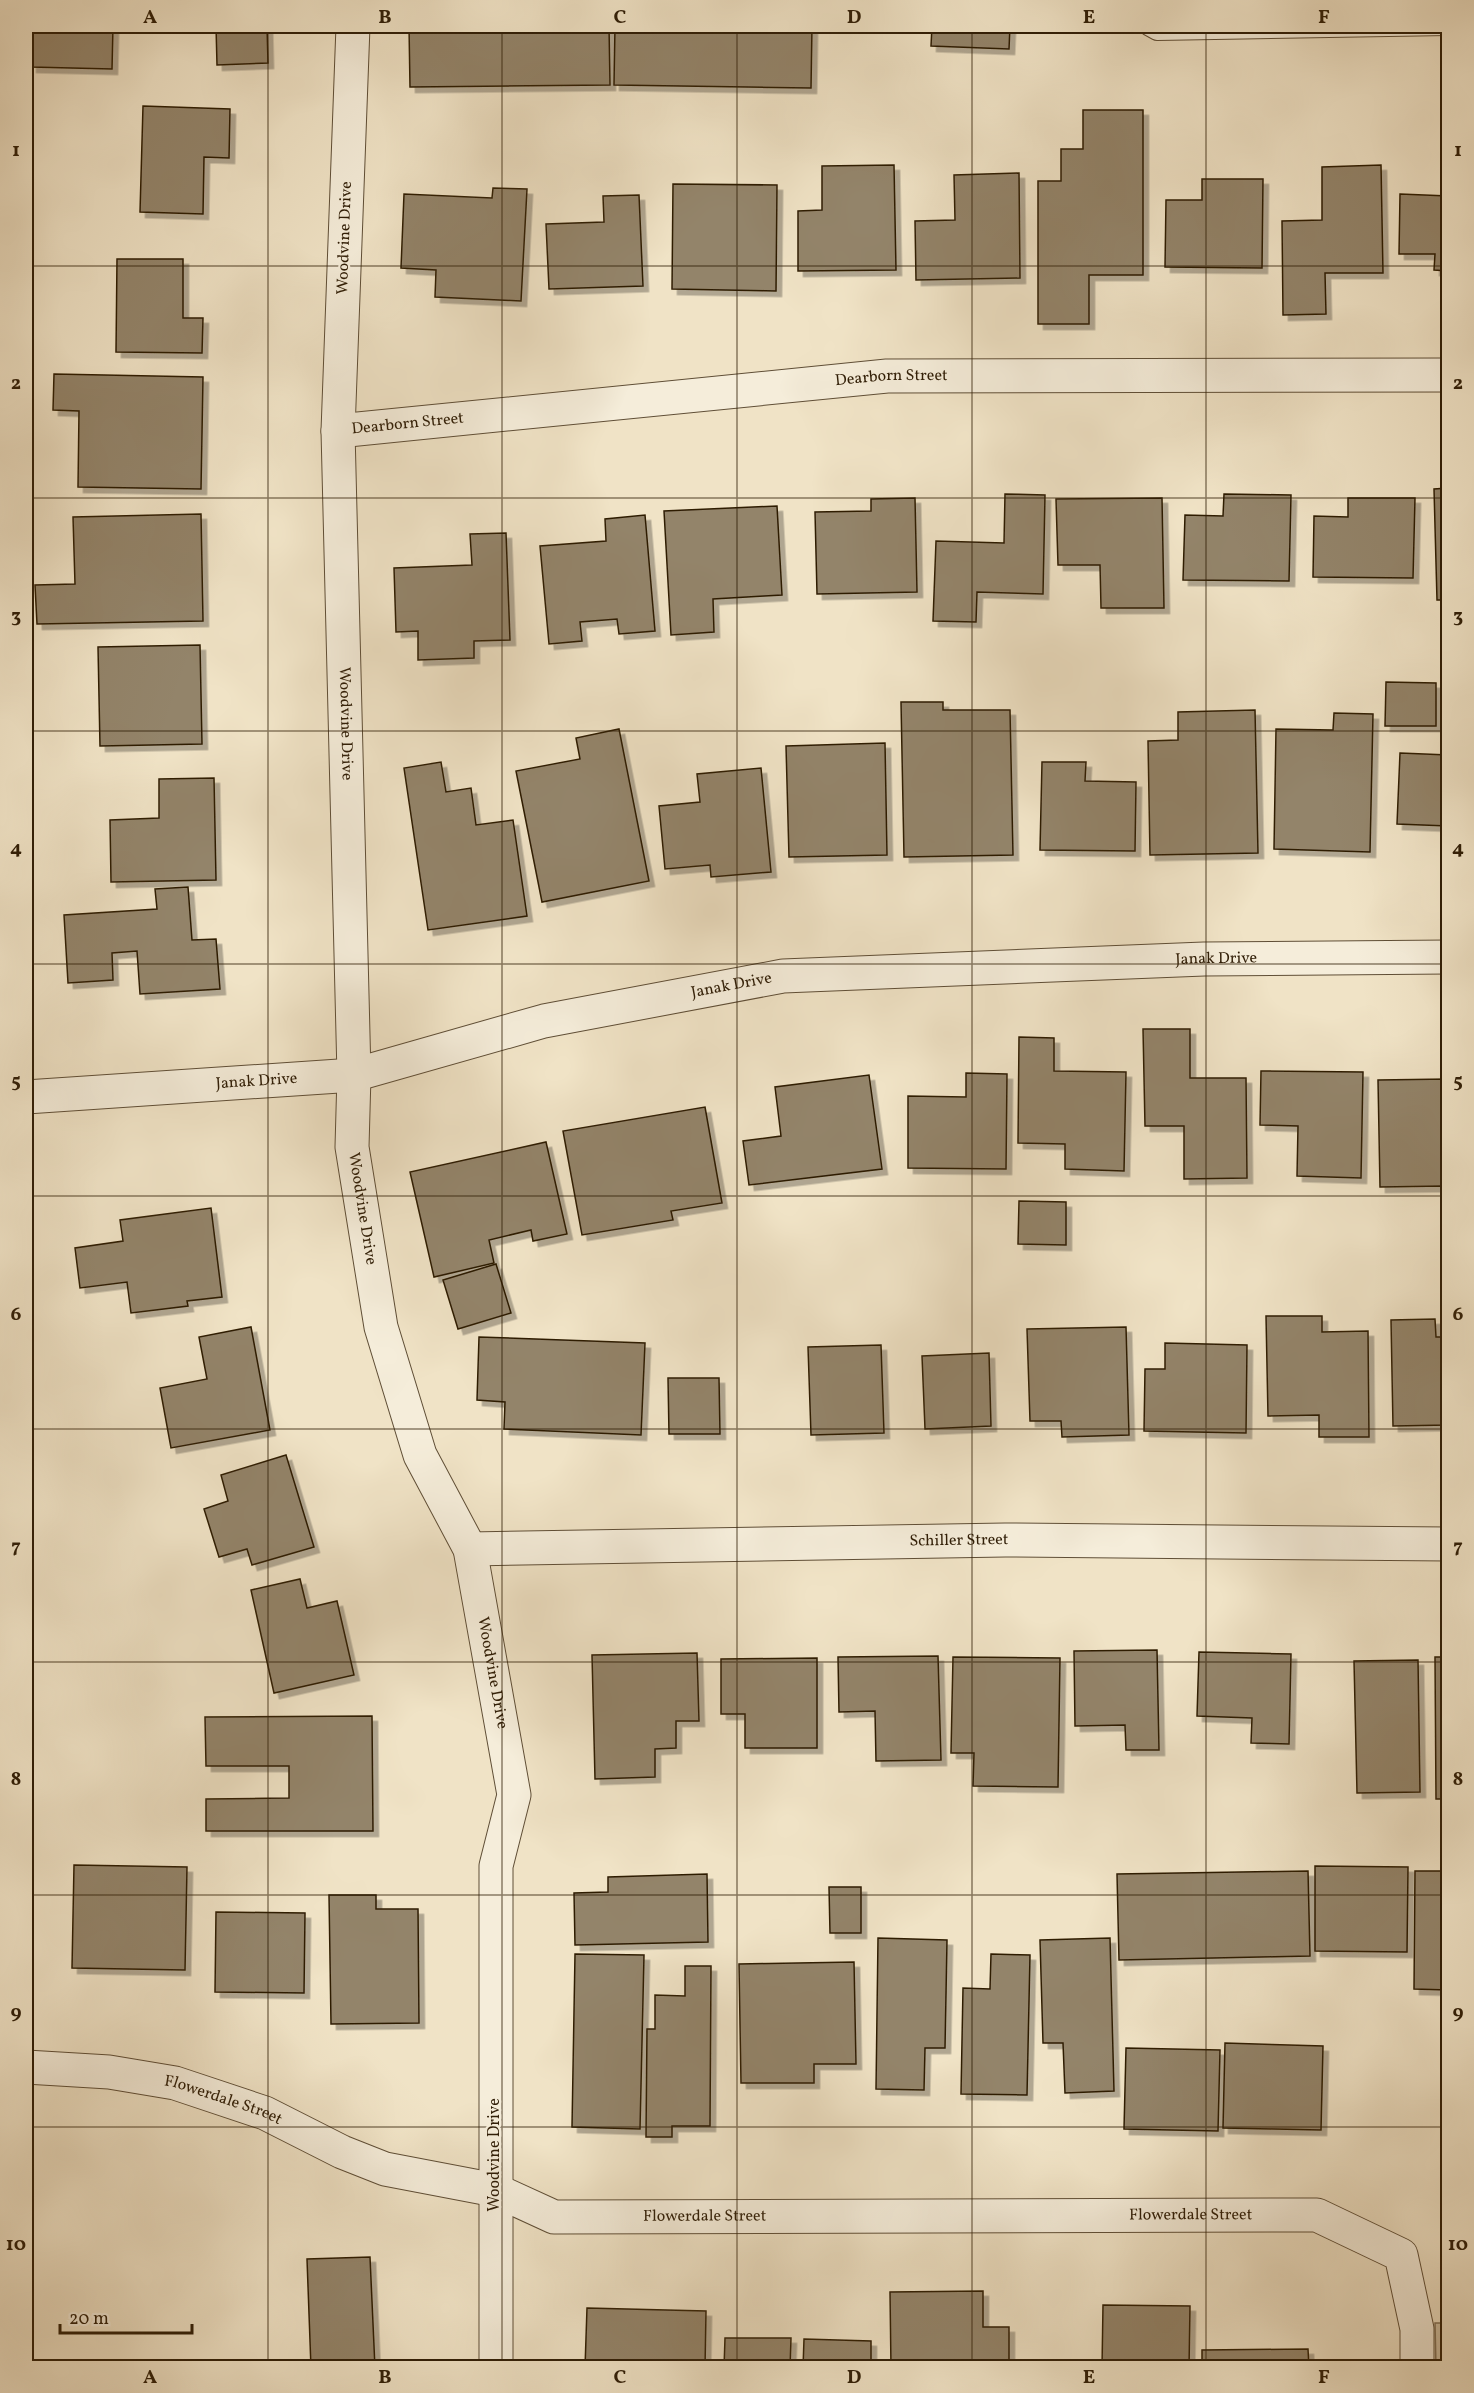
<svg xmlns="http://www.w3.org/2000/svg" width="1474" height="2393" font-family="Vollkorn,serif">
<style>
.green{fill:#cfc1a5;stroke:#7f6f56;stroke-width:1.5}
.building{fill:#93846a;stroke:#2f1d06;stroke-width:1.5;filter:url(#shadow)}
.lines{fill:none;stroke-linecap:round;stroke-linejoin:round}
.service-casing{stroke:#5f4e36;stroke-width:20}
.minor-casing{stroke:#5f4e36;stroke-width:35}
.service{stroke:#f5edda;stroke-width:18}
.minor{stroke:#f5edda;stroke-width:33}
.grid{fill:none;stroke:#2f1d06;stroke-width:1.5;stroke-opacity:0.55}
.labels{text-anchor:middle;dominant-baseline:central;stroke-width:4.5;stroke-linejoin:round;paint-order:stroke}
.street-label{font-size:16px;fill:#2f1d06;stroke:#f5edda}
.neatline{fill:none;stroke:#2f1d06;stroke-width:2}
.grid-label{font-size:20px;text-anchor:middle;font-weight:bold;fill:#2f1d06}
</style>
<defs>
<filter id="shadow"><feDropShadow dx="5.5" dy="5.5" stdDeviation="0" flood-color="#0004"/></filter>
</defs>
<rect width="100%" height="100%" fill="#f0e3c6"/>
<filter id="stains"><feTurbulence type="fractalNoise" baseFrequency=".00333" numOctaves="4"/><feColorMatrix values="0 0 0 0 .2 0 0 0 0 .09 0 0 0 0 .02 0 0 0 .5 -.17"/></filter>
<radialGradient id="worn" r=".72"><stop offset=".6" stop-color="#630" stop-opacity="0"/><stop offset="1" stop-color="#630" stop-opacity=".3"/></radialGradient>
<polygon class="green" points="1435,2323 1448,2323 1448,2367 1436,2367"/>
<g class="building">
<polygon points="32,26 113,26 112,69 31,67"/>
<polygon points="216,26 267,26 268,63 217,65"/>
<polygon points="409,26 609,26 610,85 410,87"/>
<polygon points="615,26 812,26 811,88 614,85"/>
<polygon points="932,26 1010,26 1009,49 931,46"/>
<polygon points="143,106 230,109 229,158 204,157 203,214 140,212"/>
<polygon points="1083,110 1143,110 1143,275 1089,275 1089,324 1038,324 1038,181 1061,181 1061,149 1083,149"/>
<polygon points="894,165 896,270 798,271 798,211 822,210 822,166"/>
<polygon points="1381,165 1383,273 1325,273 1326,314 1283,315 1282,221 1322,220 1322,167"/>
<polygon points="1019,173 1020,278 916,280 915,221 955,220 954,175"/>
<polygon points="1202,179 1263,179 1262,268 1165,267 1166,200 1202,200"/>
<polygon points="673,184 777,185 776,291 672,289"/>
<polygon points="493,188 527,189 521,301 435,297 436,270 401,268 404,194 492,198"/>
<polygon points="1400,194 1448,196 1448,271 1434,270 1435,254 1399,254"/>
<polygon points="639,195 643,286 549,289 546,224 604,222 603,196"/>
<polygon points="117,259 183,259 183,318 203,318 202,353 116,352"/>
<polygon points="54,374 203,377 201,489 78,487 79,411 53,410"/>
<polygon points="1448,488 1448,600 1437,600 1434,489"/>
<polygon points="1005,494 1045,495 1043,594 977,592 976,622 933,621 936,541 1004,543"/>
<polygon points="1224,494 1291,495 1289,581 1183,580 1185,515 1223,516"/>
<polygon points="915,498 917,592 817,594 815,512 871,511 871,499"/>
<polygon points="1162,498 1164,608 1101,608 1100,565 1058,565 1056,499"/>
<polygon points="1348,498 1415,498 1413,578 1313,577 1314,516 1348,517"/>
<polygon points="777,506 782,595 713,599 714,632 671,635 664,511"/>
<polygon points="201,514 203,621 37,624 35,585 75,584 73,517"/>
<polygon points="645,515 655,631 619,634 617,619 580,622 582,641 549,644 540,546 606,541 605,519"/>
<polygon points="506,533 510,640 474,641 474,658 418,660 418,631 396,632 394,568 472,565 470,534"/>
<polygon points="200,645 202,744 100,746 98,647"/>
<polygon points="1386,682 1436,683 1436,726 1385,726"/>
<polygon points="901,702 943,702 943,710 1010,710 1013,855 904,857"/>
<polygon points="1255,710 1258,853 1150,855 1148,741 1178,740 1178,712"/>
<polygon points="1334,713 1373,714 1370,852 1274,849 1276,729 1333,730"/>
<polygon points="619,729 649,881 542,902 516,771 580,759 576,738"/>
<polygon points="885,743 887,855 789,857 786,746"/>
<polygon points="1400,753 1448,755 1448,826 1397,824"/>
<polygon points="441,762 446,792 471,788 476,825 513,820 527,916 428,930 404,768"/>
<polygon points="1042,762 1086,762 1085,781 1136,782 1135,851 1040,850"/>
<polygon points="761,768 771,872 711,877 710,865 665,869 659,806 700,802 697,774"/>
<polygon points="214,778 216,880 111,882 110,820 159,818 159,779"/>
<polygon points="188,887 192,940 216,939 220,989 140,994 137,951 112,953 113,980 68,983 64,915 157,909 155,889"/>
<polygon points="1143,1029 1190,1029 1190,1078 1246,1078 1247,1178 1184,1179 1184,1126 1145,1126"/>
<polygon points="1019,1037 1054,1038 1054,1071 1126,1072 1124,1171 1065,1169 1065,1144 1018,1143"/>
<polygon points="1261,1071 1363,1072 1361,1178 1297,1176 1298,1126 1260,1125"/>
<polygon points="966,1073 1007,1074 1006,1169 908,1168 908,1096 966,1097"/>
<polygon points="869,1075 882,1169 749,1185 743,1141 781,1136 775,1087"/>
<polygon points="1448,1079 1448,1227 1443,1227 1443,1186 1380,1187 1378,1080"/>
<polygon points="705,1107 722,1203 671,1211 673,1220 582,1235 563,1131"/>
<polygon points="546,1142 567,1234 533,1241 531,1230 489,1240 494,1263 434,1277 410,1172"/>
<polygon points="1019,1201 1066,1202 1066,1245 1018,1244"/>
<polygon points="211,1208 222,1297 187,1301 188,1306 131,1313 127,1282 80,1288 75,1248 123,1241 120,1220"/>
<polygon points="496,1264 511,1313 458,1329 443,1280"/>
<polygon points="1266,1316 1322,1316 1322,1332 1368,1331 1369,1437 1319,1437 1319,1415 1268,1416"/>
<polygon points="1435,1319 1436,1337 1448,1337 1448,1425 1393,1426 1391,1320"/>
<polygon points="251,1327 270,1430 171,1448 160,1388 207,1379 199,1337"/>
<polygon points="1126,1327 1129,1435 1062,1437 1061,1421 1030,1421 1027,1329"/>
<polygon points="479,1337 645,1343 641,1435 504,1429 505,1402 477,1400"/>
<polygon points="1165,1343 1247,1345 1246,1433 1144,1431 1145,1369 1165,1369"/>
<polygon points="881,1345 884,1433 811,1435 808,1347"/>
<polygon points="989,1353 991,1426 925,1429 922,1356"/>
<polygon points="668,1378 719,1378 720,1434 669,1434"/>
<polygon points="286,1455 314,1547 252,1565 247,1549 219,1557 204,1509 228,1501 221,1475"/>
<polygon points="300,1579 307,1608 337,1601 354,1675 274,1693 251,1590"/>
<polygon points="1157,1650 1159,1750 1126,1750 1125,1725 1075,1726 1074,1651"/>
<polygon points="1199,1652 1291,1654 1289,1744 1251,1743 1252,1718 1197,1716"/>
<polygon points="697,1653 699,1721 676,1721 676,1748 655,1749 655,1777 595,1779 592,1655"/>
<polygon points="938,1656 941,1760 876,1761 875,1711 839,1712 838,1657"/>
<polygon points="953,1657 1060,1658 1058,1787 973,1786 974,1753 951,1753"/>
<polygon points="1435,1657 1448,1657 1448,1799 1436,1799"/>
<polygon points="817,1658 817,1748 745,1748 745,1714 721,1714 721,1659"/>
<polygon points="1418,1660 1420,1792 1357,1793 1354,1661"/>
<polygon points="372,1716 373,1831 206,1831 206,1799 289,1798 289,1766 206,1766 205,1717"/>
<polygon points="74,1865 187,1867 185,1970 72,1968"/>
<polygon points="1315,1866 1408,1867 1407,1952 1315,1951"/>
<polygon points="1308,1871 1310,1956 1119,1960 1117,1874"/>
<polygon points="1415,1871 1448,1871 1448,1990 1414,1989"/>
<polygon points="707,1874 708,1942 575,1945 574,1893 608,1892 608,1877"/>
<polygon points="829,1887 861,1887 861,1933 830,1933"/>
<polygon points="329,1895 376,1895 376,1909 418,1909 419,2023 331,2024"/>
<polygon points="216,1912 305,1913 304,1993 215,1992"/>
<polygon points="878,1938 947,1940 945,2048 925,2048 924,2090 876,2089"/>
<polygon points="1110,1938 1114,2091 1065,2093 1063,2043 1043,2043 1040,1940"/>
<polygon points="575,1954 644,1955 640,2129 572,2127"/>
<polygon points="991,1954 1030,1955 1027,2095 961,2094 963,1988 990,1989"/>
<polygon points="854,1962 856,2064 814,2064 814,2083 741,2083 739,1964"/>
<polygon points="685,1966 711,1966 710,2126 672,2126 672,2137 646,2137 647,2029 655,2029 655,1995 685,1996"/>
<polygon points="1225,2043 1323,2046 1321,2130 1223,2128"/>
<polygon points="1126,2048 1220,2050 1218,2131 1124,2129"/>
<polygon points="370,2257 375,2368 311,2368 307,2259"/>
<polygon points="983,2291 983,2327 1009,2327 1009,2368 891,2368 890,2292"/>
<polygon points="1103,2305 1190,2306 1189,2368 1102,2368"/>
<polygon points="587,2308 706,2311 705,2368 585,2368"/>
<polygon points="725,2338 791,2338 790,2368 724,2368"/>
<polygon points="804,2339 871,2341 871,2368 803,2368"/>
<polygon points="1308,2349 1309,2368 1202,2368 1202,2350"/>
</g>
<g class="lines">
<defs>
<polyline id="service" points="1148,26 1157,31 1448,26"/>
<g id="minor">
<path id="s1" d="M353 26 338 431 354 1075 352 1147 381 1327 420 1455 470 1549 514 1795 496 1866V2368"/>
<path id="s2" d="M338 431 887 376 1448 375"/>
<path id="s3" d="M26 1097 354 1075 544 1021 783 976 1204 959 1448 957"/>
<path id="s4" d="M470 1549 1005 1540 1448 1544"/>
<path id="s5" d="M26 2067 109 2072 175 2083 265 2113 342 2152 385 2169 495 2190 554 2217 1317 2215 1401 2255 1417 2329V2368"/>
</g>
</defs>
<use href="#service" class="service-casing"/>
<use href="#minor" class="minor-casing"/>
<use href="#service" class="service"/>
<use href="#minor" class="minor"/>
</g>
<path class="grid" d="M268 26V2368M502 26V2368M737 26V2368M972 26V2368M1206 26V2368M26 266H1448M26 498H1448M26 731H1448M26 964H1448M26 1196H1448M26 1429H1448M26 1662H1448M26 1895H1448M26 2127H1448"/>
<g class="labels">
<g class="street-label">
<text transform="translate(345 238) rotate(-88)">Woodvine Drive</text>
<text stroke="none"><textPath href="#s2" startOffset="556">Dearborn Street</textPath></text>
<text stroke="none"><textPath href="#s2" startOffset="70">Dearborn Street</textPath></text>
<text stroke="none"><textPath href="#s1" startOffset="698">Woodvine Drive</textPath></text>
<text stroke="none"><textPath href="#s3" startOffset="1203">Janak Drive</textPath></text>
<text stroke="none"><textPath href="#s3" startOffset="717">Janak Drive</textPath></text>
<text stroke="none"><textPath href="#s3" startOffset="231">Janak Drive</textPath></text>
<text stroke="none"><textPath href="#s1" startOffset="1184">Woodvine Drive</textPath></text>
<text stroke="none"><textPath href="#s4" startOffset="489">Schiller Street</textPath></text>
<text stroke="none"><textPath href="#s1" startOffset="1670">Woodvine Drive</textPath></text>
<text stroke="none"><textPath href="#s5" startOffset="201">Flowerdale Street</textPath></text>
<text transform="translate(495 2155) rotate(-90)">Woodvine Drive</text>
<text stroke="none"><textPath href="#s5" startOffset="1191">Flowerdale Street</textPath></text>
<text stroke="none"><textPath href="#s5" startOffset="705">Flowerdale Street</textPath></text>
</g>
</g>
<rect width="1474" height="2393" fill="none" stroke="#f0e3c6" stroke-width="66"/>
<path d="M60 2324v9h132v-9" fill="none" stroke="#2f1d06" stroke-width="3"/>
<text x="69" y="2324" font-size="18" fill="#2f1d06" stroke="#f5edda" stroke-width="4.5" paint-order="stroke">20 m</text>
<rect x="33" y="33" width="1408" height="2327" class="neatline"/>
<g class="grid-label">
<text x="150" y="23">A</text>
<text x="385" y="23">B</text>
<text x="620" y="23">C</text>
<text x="854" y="23">D</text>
<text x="1089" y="23">E</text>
<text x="1324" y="23">F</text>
<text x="16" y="156">1</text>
<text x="1458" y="156">1</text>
<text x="16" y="389">2</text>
<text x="1458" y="389">2</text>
<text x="16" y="622">3</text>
<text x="1458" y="622">3</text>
<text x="16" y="854">4</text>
<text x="1458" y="854">4</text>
<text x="16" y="1087">5</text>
<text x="1458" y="1087">5</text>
<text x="16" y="1320">6</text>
<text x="1458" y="1320">6</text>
<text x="16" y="1552">7</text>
<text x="1458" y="1552">7</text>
<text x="16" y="1785">8</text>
<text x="1458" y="1785">8</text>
<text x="16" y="2018">9</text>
<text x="1458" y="2018">9</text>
<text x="16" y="2250">10</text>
<text x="1458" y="2250">10</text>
<text x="150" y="2383">A</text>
<text x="385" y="2383">B</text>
<text x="620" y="2383">C</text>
<text x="854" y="2383">D</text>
<text x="1089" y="2383">E</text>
<text x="1324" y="2383">F</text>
</g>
<rect width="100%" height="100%" filter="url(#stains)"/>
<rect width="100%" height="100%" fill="url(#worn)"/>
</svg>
